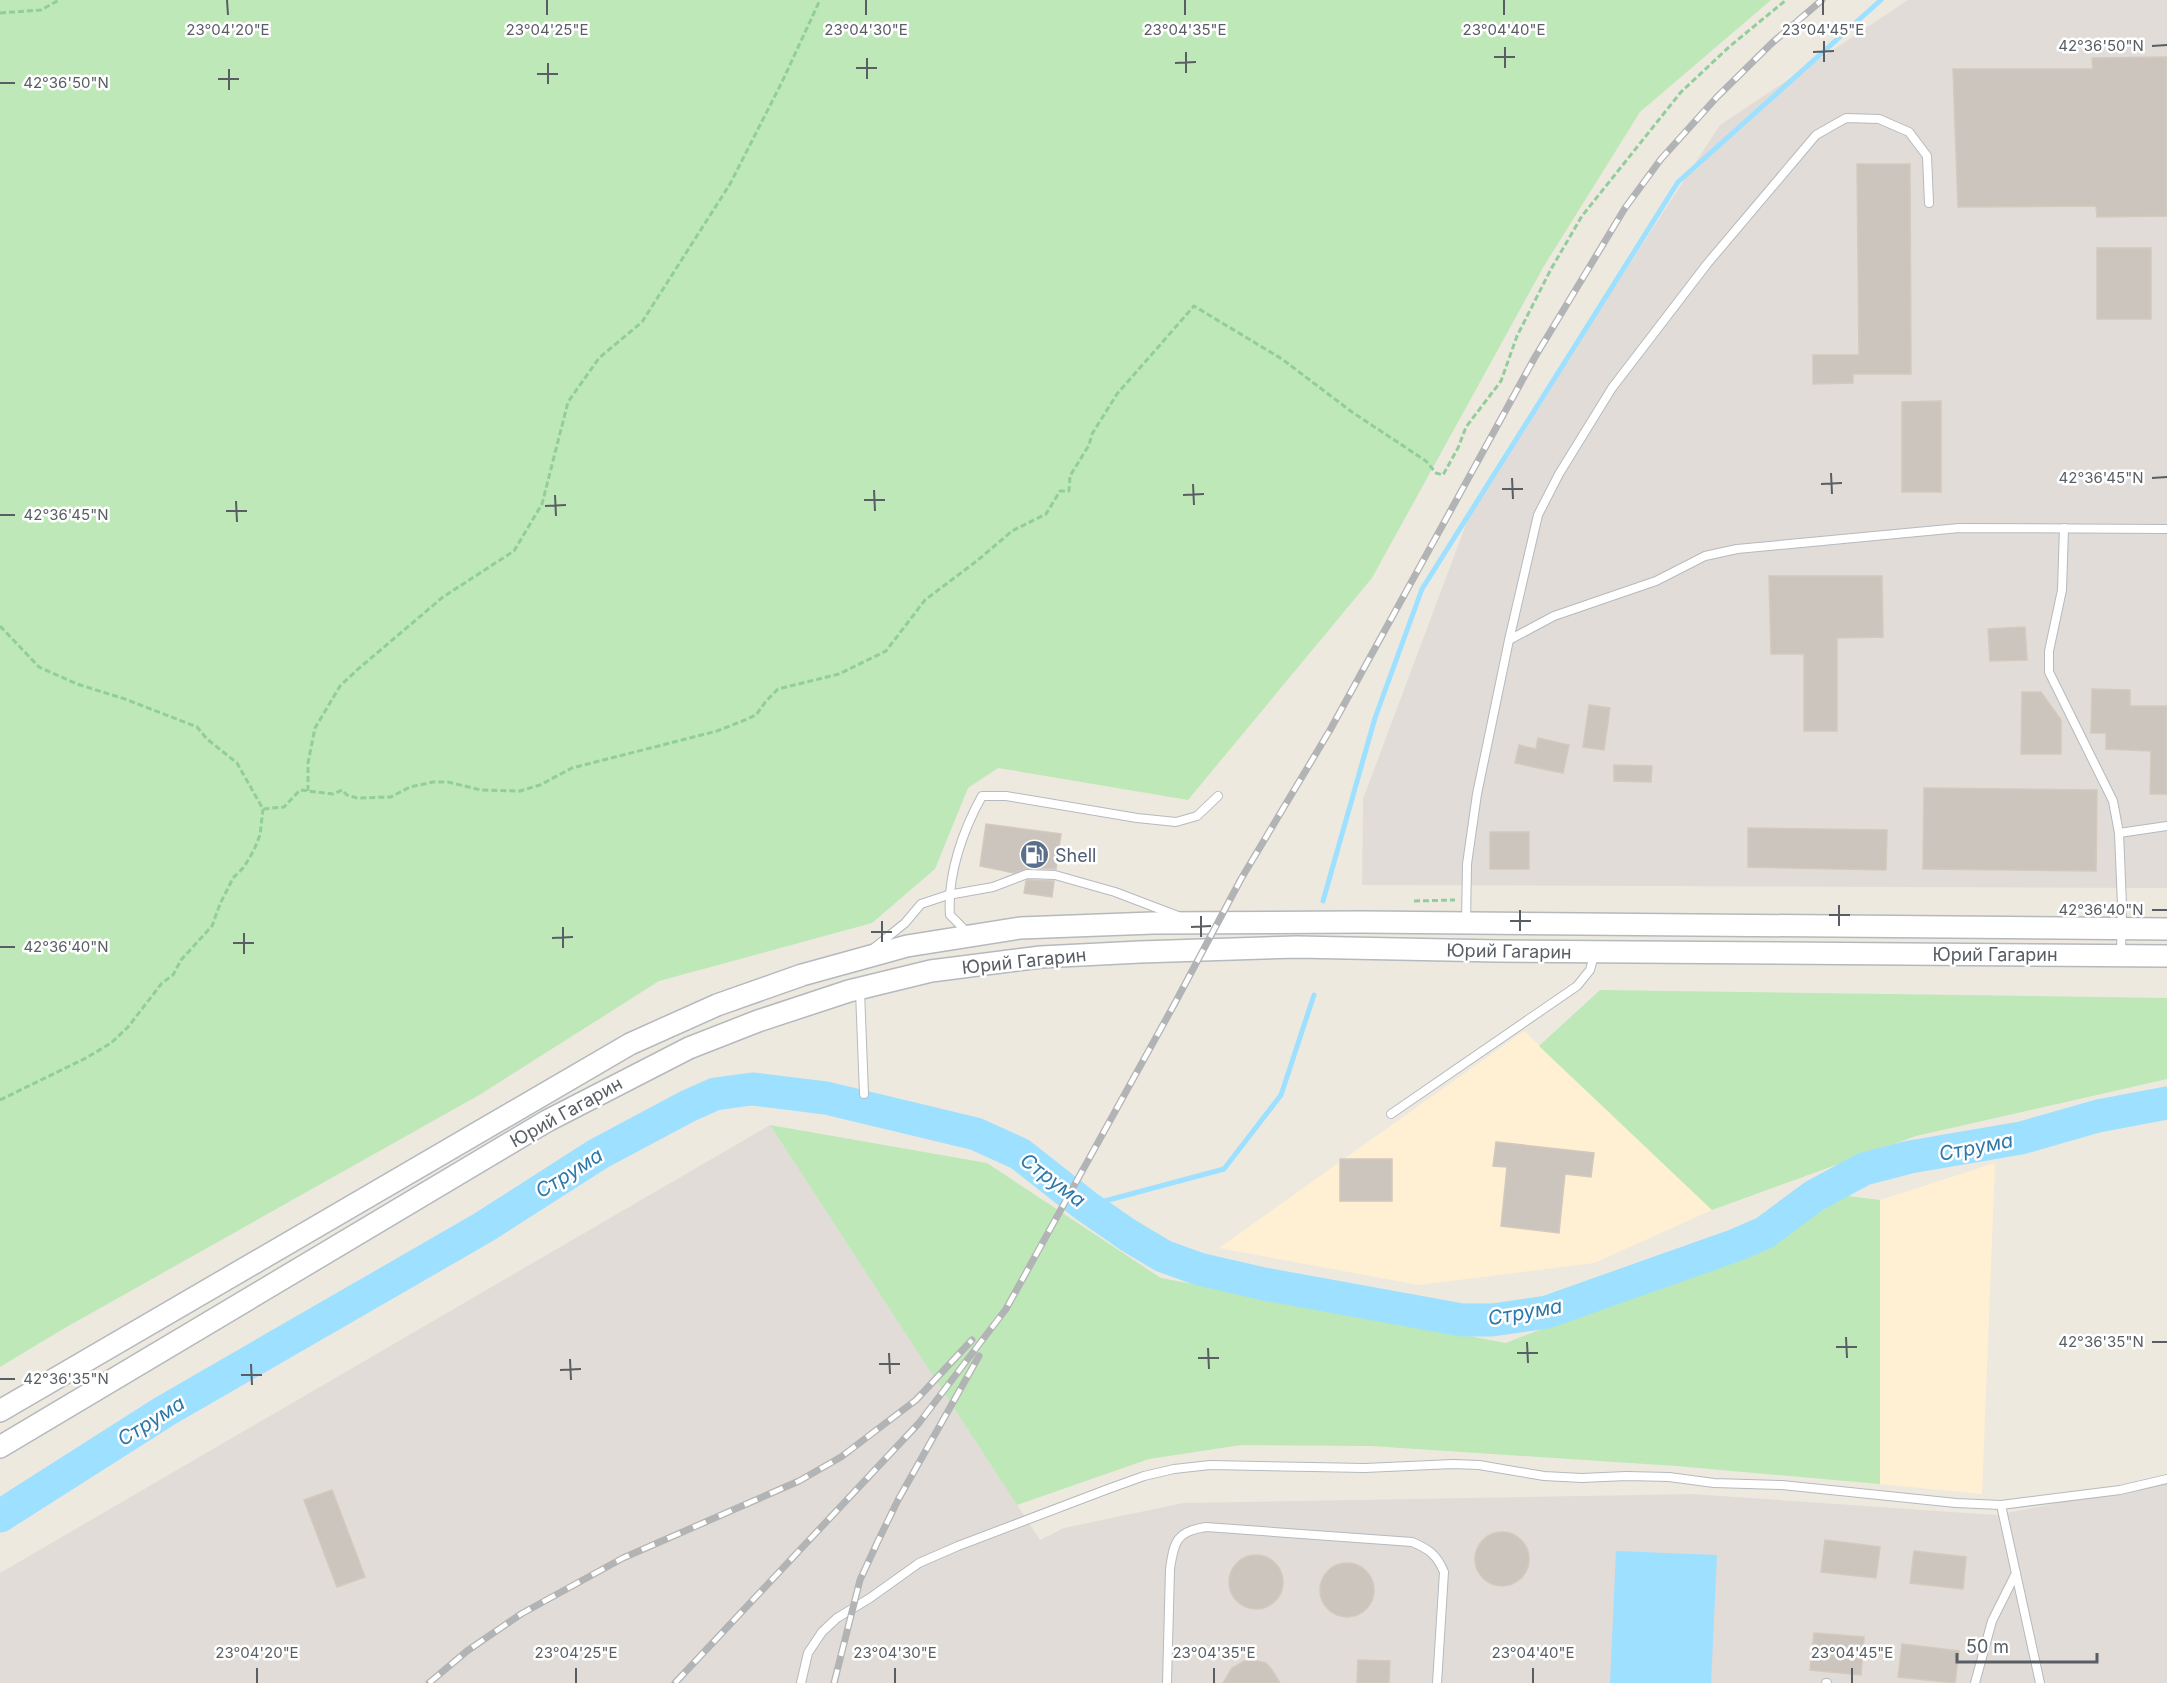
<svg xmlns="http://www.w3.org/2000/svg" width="2167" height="1683" font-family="Inter,sans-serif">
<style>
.commercial{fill:#fff0d3}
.industrial{fill:#e1dcd7}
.green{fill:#bee8b8}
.water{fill:#9ee0ff}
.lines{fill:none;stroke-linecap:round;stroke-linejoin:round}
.stream{stroke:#9ee0ff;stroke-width:5}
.river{stroke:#9ee0ff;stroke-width:33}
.building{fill:#cbc5be;stroke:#d3c9bd;stroke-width:1.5}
.lane-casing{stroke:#b5babe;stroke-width:10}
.secondary-casing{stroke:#b4b9be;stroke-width:24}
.path{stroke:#92cd9c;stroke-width:3;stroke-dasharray:6 3;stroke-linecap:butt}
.lane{stroke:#fff;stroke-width:8}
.secondary{stroke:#fff;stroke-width:21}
.rail-casing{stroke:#b2b3b4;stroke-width:7}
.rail{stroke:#fff;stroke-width:4.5;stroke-dasharray:14;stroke-linecap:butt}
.ticks{fill:none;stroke:#585e63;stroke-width:2}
.labels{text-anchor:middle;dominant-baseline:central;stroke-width:5;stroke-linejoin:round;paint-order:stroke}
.service-label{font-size:18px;fill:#4e5e75;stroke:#fff;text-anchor:start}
.street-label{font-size:18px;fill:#585e63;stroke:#fff}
.water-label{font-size:20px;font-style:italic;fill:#2d78a9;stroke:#fff}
.ticks-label{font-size:15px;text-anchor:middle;fill:#585e63;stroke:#fff;stroke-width:5;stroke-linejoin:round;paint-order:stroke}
</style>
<rect width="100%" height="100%" fill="#eee9df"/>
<g class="commercial">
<polygon points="1524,1031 1712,1210 1594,1263 1419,1285 1219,1248"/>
<polygon points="1995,1163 1982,1494 1880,1484 1880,1200"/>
</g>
<g class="industrial">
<polygon points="1908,0 2167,0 2167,888 1362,885 1363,799 1474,503 1720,125"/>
<polygon points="770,1125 1040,1540 1064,1528 1183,1503 1692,1494 1996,1515 2167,1482 2167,1683 0,1683 0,1573"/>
</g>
<g class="green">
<polygon points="0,0 1771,0 1640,112 1544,266 1372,578 1188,800 998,768 968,788 935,869 872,923 659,981 481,1094 63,1329 0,1367"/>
<polygon points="1600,990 2167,998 2167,1079 1916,1136 1712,1210 1539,1046"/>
<polygon points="770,1125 987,1163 1161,1278 1506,1343 1784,1233 1840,1195 1880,1200 1880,1484 1676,1466 1371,1446 1241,1445 1149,1459 1017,1505"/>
</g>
<polygon class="water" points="1616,1551 1717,1555 1711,1683 1610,1683"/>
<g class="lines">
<g class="stream">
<polyline points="1323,901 1375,718 1422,589 1678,182 1881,0"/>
<polyline points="1086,1206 1224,1169 1281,1095 1314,995"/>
</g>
<polyline class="river" points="0,1516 165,1411 484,1227 598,1154 688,1106 715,1094 752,1089 826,1098 976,1134 1020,1154 1086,1206 1128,1235 1163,1256 1199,1269 1264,1284 1462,1320 1492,1320 1547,1312 1736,1245 1764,1233 1814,1196 1864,1169 1910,1157 2021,1138 2098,1116 2167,1103"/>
</g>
<g class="building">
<polygon points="2167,57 2167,216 2097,217 2096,206 1958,207 1953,69 2093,69 2092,58"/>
<polygon points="1857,164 1910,164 1911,374 1853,374 1853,383 1813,384 1813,355 1859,355"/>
<rect x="2097" y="248" width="54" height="71"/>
<polygon points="1941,401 1941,492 1902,492 1902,402"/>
<polygon points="1769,576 1882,576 1883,637 1837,638 1837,731 1804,731 1804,654 1771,654"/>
<polygon points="2025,627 2027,660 1990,661 1988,629"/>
<polygon points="2092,689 2130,690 2130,706 2167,706 2167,794 2150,794 2151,751 2106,749 2106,733 2091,733"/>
<polygon points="2022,692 2041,692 2061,720 2061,754 2021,754"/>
<polygon points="1589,705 1610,708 1604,750 1583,747"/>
<polygon points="1538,738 1569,745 1563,773 1515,763 1519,745 1536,749"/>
<polygon points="1614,765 1652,766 1651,782 1614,781"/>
<polygon points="1924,788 2097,790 2096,871 1923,869"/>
<polygon points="986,824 1061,834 1056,869 1027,868 1014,873 980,866"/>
<polygon points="1748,828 1887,830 1886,870 1748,867"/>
<rect x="1490" y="832" width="39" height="37"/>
<polygon points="1028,880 1054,881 1052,897 1024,893 1026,881"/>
<polygon points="1496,1142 1594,1153 1591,1177 1565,1174 1559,1233 1501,1226 1507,1167 1493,1166"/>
<rect x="1340" y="1159" width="52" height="42"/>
<polygon points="332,1490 365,1577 337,1587 304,1500"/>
<circle cx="1502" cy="1559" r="27"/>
<polygon points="1825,1540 1880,1547 1876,1578 1821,1572"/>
<polygon points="1914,1551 1966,1557 1963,1589 1910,1583"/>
<circle cx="1256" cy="1582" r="27"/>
<circle cx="1347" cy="1590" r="27"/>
<polygon points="1814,1633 1864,1637 1861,1675 1810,1670"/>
<polygon points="1902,1644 1959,1651 1955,1683 1898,1677"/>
<polygon points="1248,1659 1266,1663 1272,1670 1280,1683 1223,1683 1232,1668"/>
<polygon points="1358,1660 1390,1661 1389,1683 1357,1683"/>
</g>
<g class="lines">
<defs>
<g id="lane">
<polyline points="2064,528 2062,590 2049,651 2049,672 2113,801 2119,833 2122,905 2121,954"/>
<polyline points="1509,640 1554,616 1656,581 1705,556 1737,549 1959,528 2167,529"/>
<polyline points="2119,833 2167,826"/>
<polyline points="1466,922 1467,864 1477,794 1509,640 1538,515 1559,474 1612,388 1707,264 1816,135 1846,118 1879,119 1909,132 1927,156 1929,203"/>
<path d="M968 933 950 915C947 875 963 830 982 796H1006L1137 818 1176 822 1197 816 1218 796"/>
<polyline points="874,948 905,923 921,904 948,895 993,887 1027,874 1055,875 1115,892 1178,916"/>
<polyline points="860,991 864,1094"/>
<polyline points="1391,1114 1577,986 1590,970 1595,952"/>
<polyline points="2001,1505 2040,1683"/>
<polyline points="801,1683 808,1653 822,1632 837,1618 870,1598 919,1563 958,1546 1108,1489 1144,1476 1174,1469 1210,1465 1365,1468 1453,1464 1479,1465 1544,1476 1582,1478 1626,1476 1669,1477 1714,1483 1782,1485 1956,1503 2001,1505 2120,1490 2167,1479"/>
<path d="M1167 1683 1170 1569C1174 1541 1177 1531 1206 1527L1412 1542C1429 1549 1437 1555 1444 1572L1437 1683"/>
<polyline points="1826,1683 1827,1683"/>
<polyline points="1975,1683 1992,1621 2016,1573"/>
</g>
<g id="secondary">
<polyline points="0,1411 630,1044 717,1005 802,975 907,946 1020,928 1153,923 1361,922 2167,929"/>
<polyline points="0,1447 547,1121 689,1048 758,1021 849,991 931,971 1041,957 1140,952 1297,947 1498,951 2167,956"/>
</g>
</defs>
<use href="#lane" class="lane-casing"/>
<use href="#secondary" class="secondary-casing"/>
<g class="path">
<polyline points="0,13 41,10 59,0"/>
<polyline points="0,626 39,667 77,684 125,699 197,727 207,739 237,763 263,809 284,807 300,790 333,794 342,790 347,795 357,798 391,797 410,787 433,782 448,782 481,790 520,791 540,785 572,768 717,731 745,720 756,715 766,701 778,689 839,674 886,651 925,600 978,560 1012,531 1046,514 1060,491 1069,491 1070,476 1089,445 1092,434 1117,394 1194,306 1282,359 1352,412 1426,461 1436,473 1443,475 1458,448 1466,427 1501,381 1517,336 1551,269 1582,216 1681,92 1729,47 1786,0"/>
<polyline points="308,791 308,763 315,728 340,686 357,670 443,597 514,551 542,504 568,402 599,358 642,322 730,184 782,82 820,0"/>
<polyline points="1414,901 1455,900"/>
<polyline points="0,1100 86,1058 111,1043 128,1027 162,983 173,975 181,960 212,926 220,904 233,878 244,867 254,850 260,835 263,809"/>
</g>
<use href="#lane" class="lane"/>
<use href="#secondary" class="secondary"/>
<defs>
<g id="rail">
<polyline points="429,1683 467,1651 521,1614 623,1558 799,1481 841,1457 916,1400 972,1340"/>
<polyline points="675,1683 919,1423 1006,1309 1175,1003 1241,879 1330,730 1535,357 1625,208 1661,159 1717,97 1772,43 1822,0"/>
<polyline points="834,1683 860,1580 878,1541 898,1500 979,1356"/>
</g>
</defs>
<use href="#rail" class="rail-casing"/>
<use href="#rail" class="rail"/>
</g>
<path class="ticks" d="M227 0 228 15M547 0V15M866 0V15M1185 0V15M1504 0V15M1823 0V15M1824 41V62M2152 46 2167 45M1505 47V68M1186 52V73M1813 52 1834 51M1494 57H1515M867 58V79M548 63V84M1175 63 1196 62M856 68H877M229 69V90M537 74H558M218 79H239M0 83H15M1831 473 1832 494M1512 478 1513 499M2152 478 2167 477M1193 484 1194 505M1821 484 1842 483M1502 489H1523M874 490 875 511M555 495 556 516M1183 495 1204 494M864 500H885M236 501 237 522M545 506 566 505M226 511H247M0 515H15M1839 905V926M1520 910V931M2152 910H2167M1829 915H1850M1201 916V937M882 921V942M1510 921H1531M563 927V948M1191 927 1211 926M871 932H892M244 933V954M552 938 573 937M233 943H254M0 947H15M1846 1337 1847 1358M1527 1342 1528 1363M2152 1342H2167M1836 1347H1857M1208 1348 1209 1369M889 1353 890 1374M1517 1353H1538M1198 1358H1219M570 1359 571 1380M251 1364 252 1385M879 1364H900M560 1370 581 1369M241 1375H262M0 1379H15M257 1668V1683M576 1668V1683M895 1668V1683M1214 1668V1683M1533 1668V1683M1852 1668V1683"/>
<defs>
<symbol id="fuel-disc" viewBox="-11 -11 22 22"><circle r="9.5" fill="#5c6f8a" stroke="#fff"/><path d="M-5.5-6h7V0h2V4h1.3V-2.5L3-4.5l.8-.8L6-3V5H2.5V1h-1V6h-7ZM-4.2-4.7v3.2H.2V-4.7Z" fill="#fff"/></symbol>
</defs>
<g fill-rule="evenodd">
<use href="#fuel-disc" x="1018" y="838" width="33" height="33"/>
</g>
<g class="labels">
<g class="service-label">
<text x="1055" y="855">Shell</text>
</g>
<g class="street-label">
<text transform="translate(1509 951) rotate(1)">Юрий Гагарин</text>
<text x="1995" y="954">Юрий Гагарин</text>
<text transform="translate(1024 961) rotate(-6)">Юрий Гагарин</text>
<text transform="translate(566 1112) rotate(-29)">Юрий Гагарин</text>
</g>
<g class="water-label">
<text transform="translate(1976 1147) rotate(-11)">Струма</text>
<text transform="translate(569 1173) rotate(-32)">Струма</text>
<text transform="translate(1053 1180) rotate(37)">Струма</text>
<text transform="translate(1525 1312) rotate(-10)">Струма</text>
<text transform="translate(151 1421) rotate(-32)">Струма</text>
</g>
</g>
<g class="ticks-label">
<text x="228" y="35">23°04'20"E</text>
<text x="547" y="35">23°04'25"E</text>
<text x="866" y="35">23°04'30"E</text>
<text x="1185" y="35">23°04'35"E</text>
<text x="1504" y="35">23°04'40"E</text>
<text x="1823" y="35">23°04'45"E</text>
<text x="2101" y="51">42°36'50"N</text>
<text x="66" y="88">42°36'50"N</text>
<text x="2101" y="483">42°36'45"N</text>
<text x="66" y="520">42°36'45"N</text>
<text x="2101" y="915">42°36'40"N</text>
<text x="66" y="952">42°36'40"N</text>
<text x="2101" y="1347">42°36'35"N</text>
<text x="66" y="1384">42°36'35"N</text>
<text x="257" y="1658">23°04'20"E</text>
<text x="576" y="1658">23°04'25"E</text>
<text x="895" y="1658">23°04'30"E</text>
<text x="1214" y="1658">23°04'35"E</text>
<text x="1533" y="1658">23°04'40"E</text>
<text x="1852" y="1658">23°04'45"E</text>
</g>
<path d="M1957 1653v9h140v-9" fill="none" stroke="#585e63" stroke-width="3"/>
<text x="1966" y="1653" font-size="18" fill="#585e63" stroke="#ffffff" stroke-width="4.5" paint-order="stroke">50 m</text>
</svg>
